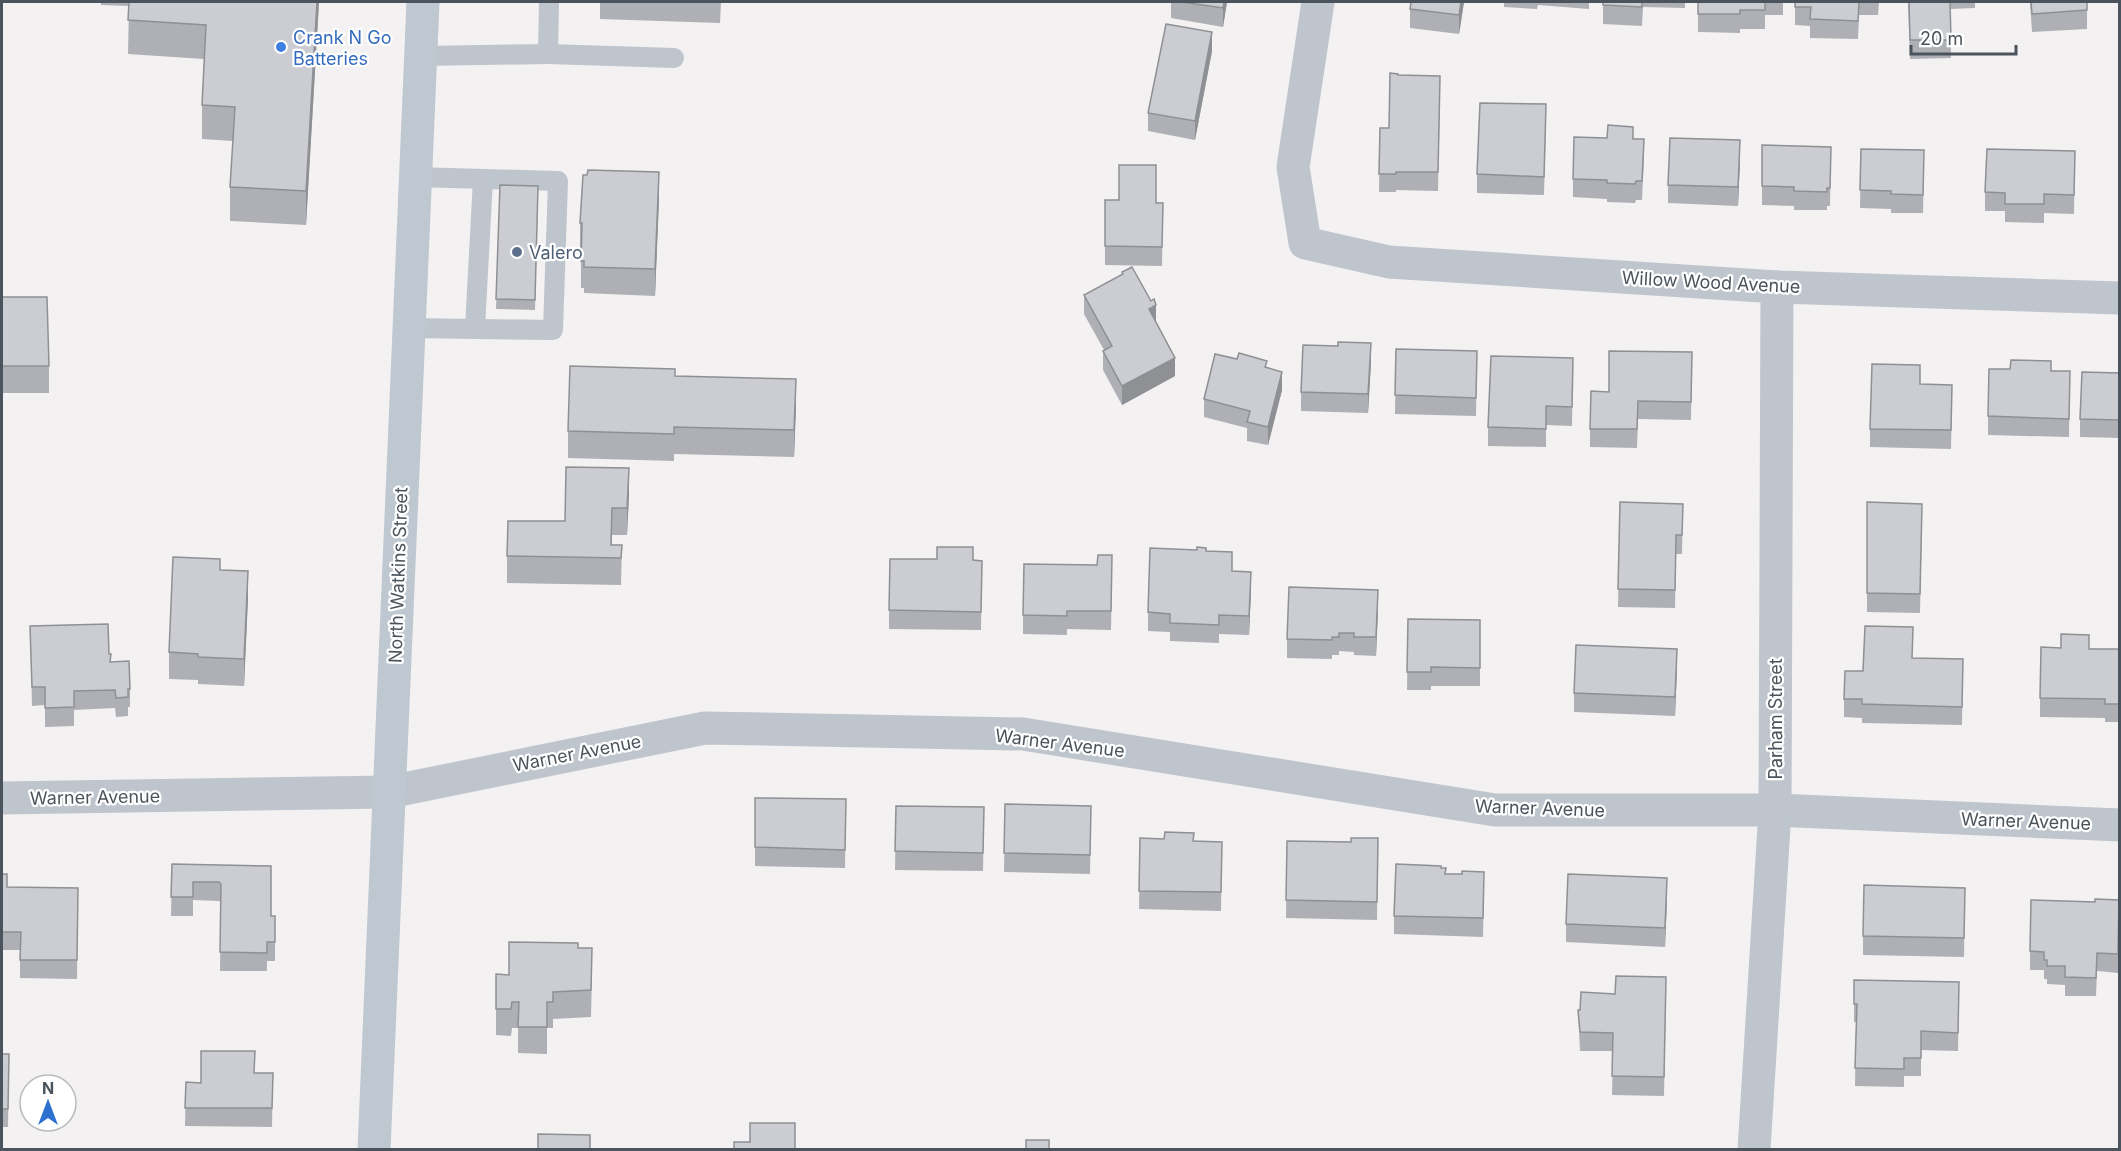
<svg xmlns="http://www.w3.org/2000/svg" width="2121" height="1151" font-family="Inter,sans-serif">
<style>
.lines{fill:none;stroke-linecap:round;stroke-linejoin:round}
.service{stroke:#bec5cc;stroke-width:20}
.minor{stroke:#bec5cc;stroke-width:33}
.secondary{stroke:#bfc7d0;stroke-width:33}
.wall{fill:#afb0b5}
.shaded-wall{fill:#8e9094}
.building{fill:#cbcdd3;stroke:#8e9094;stroke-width:1.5}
.shop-dot{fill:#3f7fe0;stroke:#fff;stroke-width:2}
.service-dot{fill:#5c6f8a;stroke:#fff;stroke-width:2}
.labels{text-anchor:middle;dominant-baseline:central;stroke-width:4.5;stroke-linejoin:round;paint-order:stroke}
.shop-label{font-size:18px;fill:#366cbe;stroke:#fff;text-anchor:start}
.service-label{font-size:18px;fill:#4e5e75;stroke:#fff;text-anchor:start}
.street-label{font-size:18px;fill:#4b545c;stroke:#fff}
</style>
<rect width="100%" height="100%" fill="#f3f1f1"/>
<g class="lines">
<g class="service">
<polyline points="548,54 674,58"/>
<polyline points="420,56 548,54 549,2"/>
<polyline points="409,328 553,330 558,181 415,177"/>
<polyline points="475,328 483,179"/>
</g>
<g class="minor">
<polyline points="1318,2 1293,167 1305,243 1389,262 1777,287 2120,298"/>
<polyline points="2,798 389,792 705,728 1023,734 1495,810 1775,810 2120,825"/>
<polyline points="1754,1150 1775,810 1777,287"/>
</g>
<polyline class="secondary" points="374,1150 423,2"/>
</g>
<g class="wall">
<polygon points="101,2 319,2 306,225 230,221 230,187 233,141 202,139 202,105 204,59 128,54 129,6 101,5"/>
<polygon points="600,2 721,2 720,23 600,19"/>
<polygon points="1171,2 1227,2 1223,27 1171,18"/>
<polygon points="1411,2 1464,2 1459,34 1410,28 1410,9"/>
<polygon points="1504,2 1589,2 1589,9 1538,5 1537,9 1504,7"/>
<polygon points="1603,2 1685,2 1685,8 1643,7 1642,26 1603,24"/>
<polygon points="1698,2 1783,2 1783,15 1765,15 1765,29 1740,29 1740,33 1698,32"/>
<polygon points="1795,2 1879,2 1878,15 1859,15 1858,39 1810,38 1810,26 1795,25"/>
<polygon points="1908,2 1975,2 1975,8 1950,9 1951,58 1910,59"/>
<polygon points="2030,2 2087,2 2087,29 2032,32"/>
<polygon points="1212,51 1195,140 1148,131 1148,113"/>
<polygon points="1398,75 1440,95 1438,191 1396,190 1396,192 1379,192 1380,128 1389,128"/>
<polygon points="1546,123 1544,195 1477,193 1477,174"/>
<polygon points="1633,139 1644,158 1642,200 1636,200 1635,203 1607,202 1607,199 1573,197 1573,179"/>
<polygon points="1762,145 1831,147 1830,206 1827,206 1827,210 1794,210 1794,206 1762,205"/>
<polygon points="1861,149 1924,169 1923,213 1891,213 1891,209 1860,208"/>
<polygon points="2075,151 2074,214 2044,213 2044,223 2005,222 2005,211 1985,211 1985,192"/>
<polygon points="1740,159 1738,206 1668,203 1668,185"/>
<polygon points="587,175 659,199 655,296 584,293 584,288 581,288 581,250 580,250 580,223"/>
<polygon points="500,185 538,186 535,310 496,309"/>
<polygon points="1105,200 1119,200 1163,203 1162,266 1105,265"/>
<polygon points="1122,272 1156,323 1175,376 1122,405 1103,370 1103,351 1104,350 1084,314 1084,295 1122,275"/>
<polygon points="2,297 49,366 49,393 2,393"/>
<polygon points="1338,346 1371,362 1368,413 1301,411 1301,392"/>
<polygon points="1396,349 1477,351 1476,416 1395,414"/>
<polygon points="1692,352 1691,420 1638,419 1637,448 1590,447 1590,429 1609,392"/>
<polygon points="1573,358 1572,426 1546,425 1546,447 1488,446 1488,427"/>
<polygon points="1267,368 1282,390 1268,445 1247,441 1247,428 1204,417 1204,399"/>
<polygon points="2051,371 2070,371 2069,437 1988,435 1988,416"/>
<polygon points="2120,373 2120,438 2080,437 2080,419"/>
<polygon points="675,376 796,406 794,457 674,454 674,461 568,458 568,431"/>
<polygon points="1920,384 1952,403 1951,449 1870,447 1870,429"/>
<polygon points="629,495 627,535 612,535 612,545 622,545 621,585 507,583 507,556 565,521"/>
<polygon points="1620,502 1683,504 1682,554 1676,554 1675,608 1618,607"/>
<polygon points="1867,502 1922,522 1920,613 1867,612"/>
<polygon points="973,560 982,561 981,630 889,629 889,610"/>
<polygon points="220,570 248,598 244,686 198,684 198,680 169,679 169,652"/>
<polygon points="1232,571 1251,590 1249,635 1219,634 1219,643 1170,641 1170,632 1148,631 1148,612"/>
<polygon points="1112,573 1111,630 1067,629 1067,635 1023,634 1023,615"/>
<polygon points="1378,608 1376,656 1354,655 1354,652 1339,651 1339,655 1332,655 1332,659 1287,658 1287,639"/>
<polygon points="1408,619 1480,620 1480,686 1431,686 1431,690 1407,690"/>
<polygon points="30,626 111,662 130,689 130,707 128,707 128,716 116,717 115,708 74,710 74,726 45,727 45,705 32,706"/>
<polygon points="2089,649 2120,649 2120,722 2105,722 2105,718 2040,717 2040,698"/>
<polygon points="1913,658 1963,659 1962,725 1862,723 1862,718 1844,717 1844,699 1863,671"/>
<polygon points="1677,667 1675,716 1574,712 1574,693"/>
<polygon points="846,799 845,868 755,866 755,847"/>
<polygon points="1005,804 1091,806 1090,874 1004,872"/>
<polygon points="896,806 984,807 983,871 895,870"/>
<polygon points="1140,838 1222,842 1221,911 1139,909"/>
<polygon points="1378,838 1377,920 1286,918 1287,841 1351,842"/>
<polygon points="172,864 271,866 271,916 275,916 275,961 267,961 267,971 220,971 221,902 219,901 193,900 193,916 171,916"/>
<polygon points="1441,868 1446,874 1484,891 1483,937 1394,934 1394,916"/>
<polygon points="2,874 7,887 78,888 77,979 20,978 20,950 2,950"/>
<polygon points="1965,888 1964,957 1863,955 1863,936"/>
<polygon points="1667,897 1665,947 1566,942 1566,924"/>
<polygon points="2119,919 2118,973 2097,971 2096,996 2065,996 2065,985 2047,984 2047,979 2044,979 2044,970 2030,970 2030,951"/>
<polygon points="578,948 592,975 591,1017 553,1019 553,1028 547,1028 547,1054 518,1053 518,1028 512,1028 511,1036 496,1035 496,974 509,975"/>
<polygon points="1854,980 1959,982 1958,1051 1921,1050 1921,1076 1904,1076 1904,1087 1855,1086 1856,1022 1854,1022"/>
<polygon points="1666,996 1664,1096 1612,1095 1613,1051 1580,1051 1578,1010 1580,1010"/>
<polygon points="2,1054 9,1054 8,1127 2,1127"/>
<polygon points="255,1073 273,1073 272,1127 185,1126 186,1082 201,1083"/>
</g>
<g class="shaded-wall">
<polygon points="317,2 319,2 306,225 306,191"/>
<polygon points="1224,2 1227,2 1223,27 1223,8"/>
<polygon points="1461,2 1464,2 1459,34 1459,15"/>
<polygon points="1212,32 1212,51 1195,140 1195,121"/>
<polygon points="1740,140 1740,159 1738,206 1738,187"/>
<polygon points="659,172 659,199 655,296 655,269"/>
<polygon points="1156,305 1156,324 1149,309"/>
<polygon points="1371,343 1371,362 1368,413 1368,394"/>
<polygon points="1175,358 1175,376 1122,405 1122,386"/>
<polygon points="1282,372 1282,390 1268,445 1268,427"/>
<polygon points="796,379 796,406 794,457 794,430"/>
<polygon points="629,468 629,495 627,535 627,508"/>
<polygon points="248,571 248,598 244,686 244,659"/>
<polygon points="1251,572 1251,590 1249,635 1249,616"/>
<polygon points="1378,590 1378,608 1376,656 1376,637"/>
<polygon points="1677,649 1677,667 1675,716 1675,697"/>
<polygon points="1667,878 1667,897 1665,947 1665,928"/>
</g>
<g class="building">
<polygon points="129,2 317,2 306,191 230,187 235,107 202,105 206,25 128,20"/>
<polygon points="1182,2 1224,2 1223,8"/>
<polygon points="1411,2 1461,2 1459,15 1410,9"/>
<polygon points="1603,2 1642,2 1642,7 1603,5"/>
<polygon points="1698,2 1765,2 1765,10 1740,10 1740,14 1698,14"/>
<polygon points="1795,2 1859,2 1858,21 1810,19 1811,7 1795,7"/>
<polygon points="1909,2 1950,2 1951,40 1910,40"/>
<polygon points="2031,2 2087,2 2087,10 2032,14"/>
<polygon points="1166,24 1212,32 1195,121 1148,113"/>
<polygon points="1390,73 1398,74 1398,75 1440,76 1438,172 1396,172 1396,174 1379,174 1380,128 1389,128"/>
<polygon points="1480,103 1546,104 1544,177 1477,174"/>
<polygon points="1608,125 1633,127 1633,139 1644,139 1642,181 1636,181 1635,184 1607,183 1607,180 1573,179 1574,137 1607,138"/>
<polygon points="1670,138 1740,140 1738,187 1668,185"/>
<polygon points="1762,145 1831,147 1830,188 1827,188 1827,192 1794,191 1794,187 1762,186"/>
<polygon points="1861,149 1924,150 1923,195 1891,194 1891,191 1860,190"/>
<polygon points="1987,149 2075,151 2074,195 2044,194 2044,204 2005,204 2005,193 1985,192"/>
<polygon points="1119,165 1156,165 1156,203 1163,203 1162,247 1105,246 1105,200 1119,200"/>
<polygon points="588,170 659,172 655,269 584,267 584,261 581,261 582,223 580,223 583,175 587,175"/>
<polygon points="500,185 538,186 535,300 496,299"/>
<polygon points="1132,267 1151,301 1154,299 1156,305 1149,309 1175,358 1122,386 1103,351 1112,346 1084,295 1123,274 1122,272"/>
<polygon points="2,297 47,297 49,366 2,366"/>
<polygon points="1338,342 1371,343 1368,394 1301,392 1303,345 1338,346"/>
<polygon points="1396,349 1477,351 1476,398 1395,395"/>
<polygon points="1609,351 1692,352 1691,402 1638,401 1637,429 1590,429 1591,391 1609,392"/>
<polygon points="1239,353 1267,361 1265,367 1282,372 1268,427 1247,422 1250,411 1204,399 1215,354 1237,359"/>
<polygon points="1491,356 1573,358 1572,407 1546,406 1546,429 1488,427"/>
<polygon points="2011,360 2051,361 2051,371 2070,371 2069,419 1988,416 1989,369 2010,369"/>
<polygon points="1872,364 1920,365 1920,384 1952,385 1951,430 1870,429"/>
<polygon points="570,366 675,369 675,376 796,379 794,430 674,427 674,434 568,431"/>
<polygon points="2082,372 2120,373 2120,420 2080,419"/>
<polygon points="566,467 629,468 627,508 612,508 611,545 622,545 621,558 507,556 508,521 565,521"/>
<polygon points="1620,502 1683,504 1682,535 1676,535 1675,590 1618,589"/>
<polygon points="1867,502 1922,504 1920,594 1867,593"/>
<polygon points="937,547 973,547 973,560 982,561 981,612 889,610 890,559 937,559"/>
<polygon points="1197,547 1206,548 1206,551 1232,552 1232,571 1251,572 1249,616 1219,615 1219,625 1170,623 1170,614 1148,612 1150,548 1197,550"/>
<polygon points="1098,555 1112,555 1111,611 1067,611 1067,616 1023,615 1024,564 1097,565"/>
<polygon points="173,557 220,559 220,570 248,571 244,659 198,657 198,654 169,652"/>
<polygon points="1289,587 1378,590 1376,637 1354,637 1354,633 1339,633 1339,637 1332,637 1332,640 1287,639"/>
<polygon points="1408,619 1480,620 1480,668 1431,667 1431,672 1407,672"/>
<polygon points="108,624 109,654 111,654 110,662 129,661 130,689 128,689 128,697 116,698 115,690 74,691 74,707 45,708 45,687 32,687 30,626"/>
<polygon points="1865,626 1913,627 1912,658 1963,659 1962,707 1862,704 1862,699 1844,699 1845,671 1863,671"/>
<polygon points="2061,634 2089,635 2089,649 2120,649 2120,704 2105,704 2105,699 2040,698 2041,647 2061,648"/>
<polygon points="1576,645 1677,649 1675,697 1574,693"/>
<polygon points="755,798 846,799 845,850 755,847"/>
<polygon points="1005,804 1091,806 1090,855 1004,853"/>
<polygon points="896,806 984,807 983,853 895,851"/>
<polygon points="1165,832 1194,833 1193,841 1222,842 1221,892 1139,891 1140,838 1164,839"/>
<polygon points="1351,838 1378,838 1377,902 1286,900 1287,841 1351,842"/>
<polygon points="172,864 271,866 271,916 275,916 275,942 267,942 267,953 220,952 221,884 219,882 193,882 193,897 171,897"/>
<polygon points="1396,864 1441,866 1441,868 1446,868 1445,874 1462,874 1462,871 1484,872 1483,918 1394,916"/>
<polygon points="2,874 7,874 7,887 78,888 77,960 20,960 21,932 2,932"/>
<polygon points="1568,874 1667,878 1665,928 1566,924"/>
<polygon points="1864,885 1965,888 1964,938 1863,936"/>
<polygon points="2095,899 2119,900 2118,954 2097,953 2096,978 2065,977 2065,966 2047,966 2047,960 2044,960 2044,952 2030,951 2031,900 2095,902"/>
<polygon points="509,942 578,943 578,948 592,948 591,990 553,992 553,1002 547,1002 547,1027 518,1027 519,1002 512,1002 511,1009 496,1009 496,974 509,975"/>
<polygon points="1616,976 1666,977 1664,1077 1612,1076 1613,1033 1580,1032 1578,1010 1580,1010 1581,992 1615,994"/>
<polygon points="1854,980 1959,982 1958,1033 1921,1031 1921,1058 1904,1058 1904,1069 1855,1068 1857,1004 1854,1004"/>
<polygon points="201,1051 255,1051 254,1073 273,1073 272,1108 185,1108 186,1082 201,1083"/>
<polygon points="2,1054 9,1054 8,1109 2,1109"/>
<polygon points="750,1123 795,1123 795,1149 734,1149 734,1142 750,1142"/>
<polygon points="538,1134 590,1135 590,1149 538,1149"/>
<polygon points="1026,1140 1049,1140 1049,1149 1068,1149 1026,1149"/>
</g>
<circle class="shop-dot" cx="281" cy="47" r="6"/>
<circle class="service-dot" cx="517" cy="252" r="6"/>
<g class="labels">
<g class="shop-label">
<text x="293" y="37">Crank N Go<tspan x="293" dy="21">Batteries</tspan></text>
</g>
<g class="service-label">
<text x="529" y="252">Valero</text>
</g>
<g class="street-label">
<text transform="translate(1711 282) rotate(3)">Willow Wood Avenue</text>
<text transform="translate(398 575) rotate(-88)">North Watkins Street</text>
<text transform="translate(1775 719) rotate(-90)">Parham Street</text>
<text transform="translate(1060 743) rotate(7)">Warner Avenue</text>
<text transform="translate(577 753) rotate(-11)">Warner Avenue</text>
<text transform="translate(95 797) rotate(-1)">Warner Avenue</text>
<text transform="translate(1540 808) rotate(2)">Warner Avenue</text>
<text transform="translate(2026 821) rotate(2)">Warner Avenue</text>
</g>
</g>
<rect width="2121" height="1151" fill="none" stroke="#4b545c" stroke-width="6"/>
<g transform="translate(48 1103)"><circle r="28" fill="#ffffff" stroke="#b7bbbe" stroke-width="1.5"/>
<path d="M0-4.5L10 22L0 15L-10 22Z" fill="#2e70d0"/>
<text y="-9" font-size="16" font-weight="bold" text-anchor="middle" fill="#4b545c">N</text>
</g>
<path d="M1911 45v9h105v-9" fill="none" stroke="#4b545c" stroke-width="3"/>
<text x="1920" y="45" font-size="18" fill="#4b545c" stroke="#ffffff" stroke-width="4.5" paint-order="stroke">20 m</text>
</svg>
